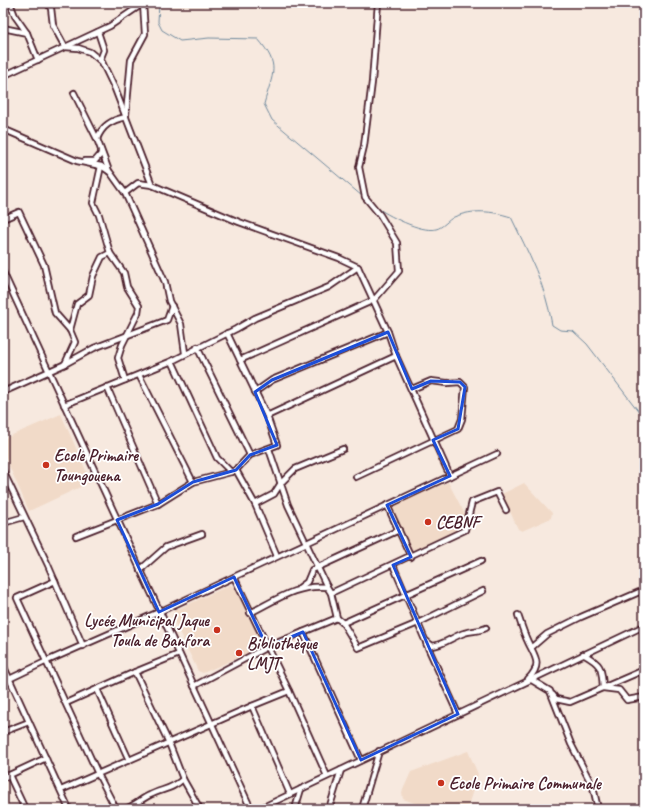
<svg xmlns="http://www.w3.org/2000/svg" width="647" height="812" font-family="Caveat,sans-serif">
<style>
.built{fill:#f1dac8}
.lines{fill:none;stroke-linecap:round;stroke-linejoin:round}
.stream{stroke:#6f899d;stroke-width:1}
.minor-casing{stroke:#4a1f2b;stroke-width:8}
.minor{stroke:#fff;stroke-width:4.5}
.marked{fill:none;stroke:#1d4ed8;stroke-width:3;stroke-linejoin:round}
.poi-dot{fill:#c8321e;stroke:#fff;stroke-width:1.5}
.labels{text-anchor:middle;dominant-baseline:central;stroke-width:3.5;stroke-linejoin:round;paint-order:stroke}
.poi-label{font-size:17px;font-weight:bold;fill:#4a1f2b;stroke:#fff;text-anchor:start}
</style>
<rect width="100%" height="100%" fill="#f7e9df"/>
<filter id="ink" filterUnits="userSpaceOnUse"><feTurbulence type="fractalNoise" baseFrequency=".025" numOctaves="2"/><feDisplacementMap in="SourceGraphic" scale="8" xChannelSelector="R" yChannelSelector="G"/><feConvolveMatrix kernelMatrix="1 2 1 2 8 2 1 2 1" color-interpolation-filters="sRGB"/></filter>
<g filter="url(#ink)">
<g class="built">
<polygon points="61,414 91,482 29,511 3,452 3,439"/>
<polygon points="448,482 466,516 464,528 406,555 386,509"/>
<polygon points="524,483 552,513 551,518 522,531 518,529 502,494"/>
<polygon points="230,585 236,587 261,642 259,648 203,673 198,671 172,617 174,611"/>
<polygon points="468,751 478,774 467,809 431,809 403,799 402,792 411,772"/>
</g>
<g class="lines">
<g class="stream">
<path d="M159 3 158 22 162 30 180 41 209 38 258 39C281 66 273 72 264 104L272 120 362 196"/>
<path d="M376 207C387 215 421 233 436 229 442 228 448 220 454 217 473 209 492 211 511 217 528 252 546 286 552 325L560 330 573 331 587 344 643 417 641 452 644 458"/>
</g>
<defs>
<g id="minor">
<polyline points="10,3 15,16 27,33"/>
<polyline points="47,3 51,8 53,25 65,47 78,48 90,52 102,62 115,89 152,185 239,222 339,258 358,267 388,332 396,356 450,476"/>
<polyline points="3,28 27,33 38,60"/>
<polyline points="98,32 104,50 100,60"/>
<polyline points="3,76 110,26 138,7 139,3"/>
<polyline points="74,93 97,139 109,171"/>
<polyline points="126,115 131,60 145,34 143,3"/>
<polyline points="3,129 77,161 101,166 110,172 125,193"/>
<path d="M97 139C102 126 111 120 126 117"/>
<polyline points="85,161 95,161 101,154 101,151"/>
<polyline points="152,185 138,183 125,193 165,282 169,301 181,324 185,353"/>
<polyline points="3,219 19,212 44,265 55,313 70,330 75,342 65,364"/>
<polyline points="110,253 124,273 127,287 139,306 138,313 122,345 118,358 125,380"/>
<polyline points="3,272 251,809"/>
<polyline points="70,330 77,304 89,295 93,276 102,257 110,253 99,215 93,203 101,166"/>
<polyline points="197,347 250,455"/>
<polyline points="240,360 374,300 399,271 397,243 380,215 365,197 359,167 364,146 372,82 378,3"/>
<polyline points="172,361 217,458 231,472 236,470 250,455 277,445 267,416 227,333"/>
<polyline points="139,375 193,482"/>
<polyline points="107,387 158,504"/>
<polyline points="3,392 63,365 94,348 167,320 172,306"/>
<polyline points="255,392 272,380 388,332"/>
<polyline points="64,405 172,361 236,329 255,318 329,287 358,267"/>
<polyline points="267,416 396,356"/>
<polyline points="269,449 288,505 327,587 331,593 337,618 343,623 358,648 418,623 483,591"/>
<polyline points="236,470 255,504 277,556"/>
<polyline points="3,471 48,565 83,646"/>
<polyline points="356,477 458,429 462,419 465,387 460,382 447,383 431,381 412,389"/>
<polyline points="255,504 274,494 281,483 295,469 343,449"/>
<polyline points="387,505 411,557"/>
<polyline points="3,523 24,517"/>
<polyline points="76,536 158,504 193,482 231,472"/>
<path d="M393 565 425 640 432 646C444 645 452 637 464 633 472 630 478 632 486 628"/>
<polyline points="140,570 166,547 202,534"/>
<polyline points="234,577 289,691 327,776"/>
<polyline points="55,581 17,598 98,774 116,809"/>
<polyline points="299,588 307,582 312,570 399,530"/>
<polyline points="331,593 465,530 472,502 497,492 506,510"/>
<path d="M250 613C276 600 297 584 327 587"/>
<path d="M518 615C521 624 524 634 528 642 535 657 543 664 528 679"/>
<polyline points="343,623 481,561"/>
<polyline points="303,632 361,760"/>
<polyline points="426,643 458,714"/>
<polyline points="532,647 547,634 581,617 644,590"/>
<path d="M583 654C601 664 602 667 603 688L619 690 627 700 644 697"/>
<polyline points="3,665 69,809"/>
<polyline points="135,672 169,743 183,779 200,809"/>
<polyline points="530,679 550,691 571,744 593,787 598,809"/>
<polyline points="3,682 47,661 159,612 497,454"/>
<polyline points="194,686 267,647 337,618"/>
<polyline points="97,689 129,760"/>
<polyline points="553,695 556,699 570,702 644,670"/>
<polyline points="66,703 135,672 179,654"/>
<polyline points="252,706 290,794"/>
<polyline points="3,732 29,722"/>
<polyline points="9,775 25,809"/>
<polyline points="3,778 46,758"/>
<polyline points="61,790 252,706 289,691"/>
<path d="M125 809C134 806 141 799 150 795 162 789 173 789 183 779"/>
<polyline points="259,809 644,626"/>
<polyline points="295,809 301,789"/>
<polyline points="329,809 341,770"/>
<polyline points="362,809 379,751"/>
</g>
</defs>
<use href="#minor" class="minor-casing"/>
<use href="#minor" class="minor"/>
</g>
</g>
<path class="marked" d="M388 332 412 389 431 381 460 382 465 387 458 429 433 440 450 476 387 505 411 557 393 565 458 714 361 760 303 632 267 647 234 577 159 612 117 520 158 504 193 482 236 470 250 455 277 445 255 392 272 380Z"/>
<g class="poi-dot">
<circle cx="46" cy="465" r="4"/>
<circle cx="428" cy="522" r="4"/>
<circle cx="217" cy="630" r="4"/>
<circle cx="239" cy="653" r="4"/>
<circle cx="441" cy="783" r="4"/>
</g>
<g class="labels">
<g class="poi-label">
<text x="54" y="455">Ecole Primaire<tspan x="54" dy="20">Toungouena</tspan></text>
<text x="436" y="522">CEBNF</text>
<text x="209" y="620" text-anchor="end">Lycée Municipal Jaque<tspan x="209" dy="20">Toula de Banfora</tspan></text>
<text x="247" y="643">Bibliothèque<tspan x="247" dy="20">LMJT</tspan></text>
<text x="449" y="783">Ecole Primaire Communale</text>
</g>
</g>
<rect width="647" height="812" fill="none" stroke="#fff" stroke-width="16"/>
<rect x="8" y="8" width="631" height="796" fill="none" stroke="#4a1f2b" stroke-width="1.5" filter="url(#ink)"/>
</svg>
